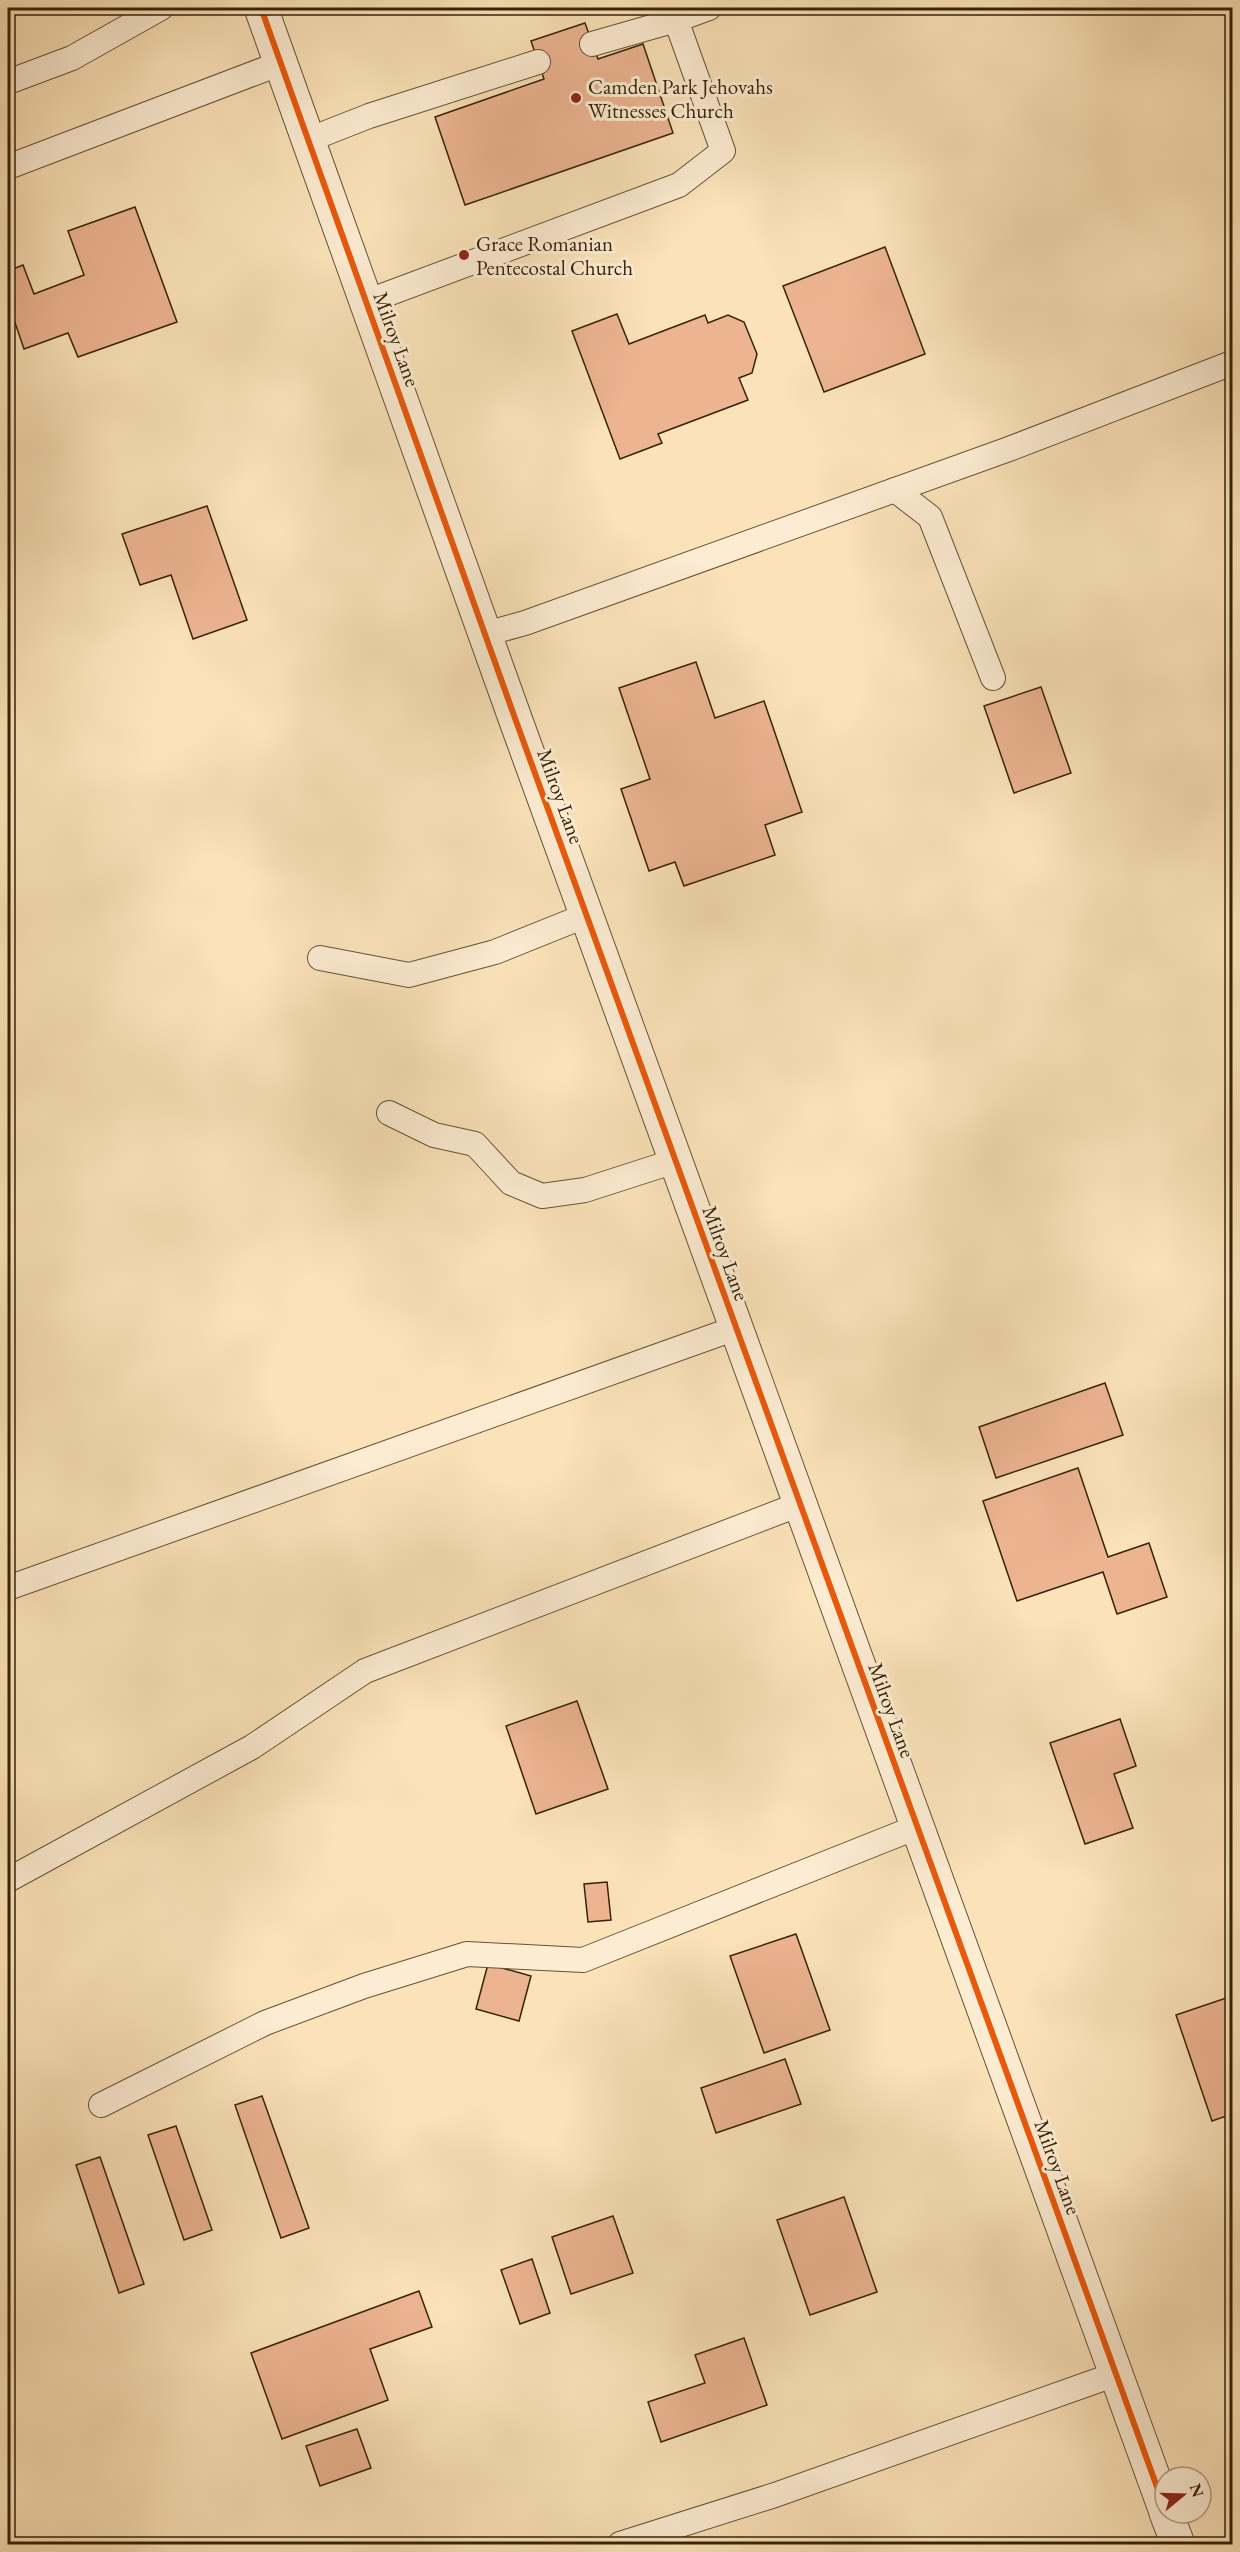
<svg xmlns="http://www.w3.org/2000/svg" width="1240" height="2552" font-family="'EB Garamond',serif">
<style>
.building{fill:#edb492;stroke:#352309;stroke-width:1.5}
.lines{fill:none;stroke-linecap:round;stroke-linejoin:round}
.service-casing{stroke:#665335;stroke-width:26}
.minor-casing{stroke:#665335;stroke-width:35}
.service{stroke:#fcecd2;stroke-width:24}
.minor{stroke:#fcecd2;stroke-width:33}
.cycleway-casing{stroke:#fcecd2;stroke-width:10}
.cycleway{stroke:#e8590c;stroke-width:6}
.poi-dot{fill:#8f2418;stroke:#fcecd2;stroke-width:2}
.labels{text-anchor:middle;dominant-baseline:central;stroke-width:6;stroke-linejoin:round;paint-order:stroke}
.poi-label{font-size:21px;fill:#352309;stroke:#fcecd2;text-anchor:start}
.street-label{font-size:21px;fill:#352309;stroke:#fcecd2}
</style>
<rect width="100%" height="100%" fill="#fbe2b9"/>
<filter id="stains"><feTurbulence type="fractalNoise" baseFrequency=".00333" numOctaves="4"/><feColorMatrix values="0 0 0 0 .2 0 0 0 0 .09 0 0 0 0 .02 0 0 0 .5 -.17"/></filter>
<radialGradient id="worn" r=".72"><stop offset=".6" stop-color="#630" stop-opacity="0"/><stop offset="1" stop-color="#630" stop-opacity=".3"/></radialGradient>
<g class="building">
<polygon points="585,23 598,59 643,44 673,133 465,205 435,117 544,79 531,41"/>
<polygon points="135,207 177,322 78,357 68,333 24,349 8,302 8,271 23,265 34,294 84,275 68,231"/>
<polygon points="885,247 925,354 824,392 783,286"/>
<polygon points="617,314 629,344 705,315 708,323 728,315 744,322 757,354 752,373 739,378 748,400 658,434 662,443 620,459 572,331"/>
<polygon points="207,506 247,620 193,639 171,575 140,585 122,534"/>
<polygon points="696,662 715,718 764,701 802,812 765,825 775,855 684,886 675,862 649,871 621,789 650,779 619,688"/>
<polygon points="1041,687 1071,773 1014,793 984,706"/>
<polygon points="1105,1383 1123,1435 996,1478 979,1427"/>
<polygon points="1078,1468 1108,1557 1149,1543 1167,1597 1117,1614 1103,1572 1017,1601 983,1501"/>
<polygon points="577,1701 608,1789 536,1814 506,1726"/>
<polygon points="1120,1719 1136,1766 1114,1774 1133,1828 1085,1844 1050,1743"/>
<polygon points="607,1882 611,1920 588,1922 584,1884"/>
<polygon points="796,1934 830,2030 764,2053 730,1956"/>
<polygon points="488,1964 531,1976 519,2021 476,2009"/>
<polygon points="1232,1996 1232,2114 1212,2121 1176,2015"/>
<polygon points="785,2059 801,2104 716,2133 701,2088"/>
<polygon points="262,2096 309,2228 281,2238 235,2105"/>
<polygon points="176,2126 212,2230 184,2240 148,2135"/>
<polygon points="100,2157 144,2284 119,2293 76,2165"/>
<polygon points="844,2197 877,2292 810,2315 777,2220"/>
<polygon points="613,2216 633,2273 571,2294 552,2237"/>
<polygon points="532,2259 550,2313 520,2324 501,2270"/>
<polygon points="419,2291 432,2327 370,2349 388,2400 282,2439 251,2353"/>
<polygon points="744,2338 767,2405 661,2442 648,2402 705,2383 695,2355"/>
<polygon points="357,2429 371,2468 320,2486 306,2446"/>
</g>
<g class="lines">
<defs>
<g id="service">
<polyline points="592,44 676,20"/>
<polyline points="8,82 72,58 161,8"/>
<polyline points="308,140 369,116 538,62"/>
<polyline points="8,167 281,63"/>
<polyline points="366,302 679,185 723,151 676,20 709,8"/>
<polyline points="895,490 930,517 993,678"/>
<polyline points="485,634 525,623 1009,449 1232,363"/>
<polyline points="320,958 409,975 495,952 587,915"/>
<polyline points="389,1113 434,1135 475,1144 511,1183 542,1196 585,1190 675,1161"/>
<polyline points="8,1588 736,1328"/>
<polyline points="8,1880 252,1747 365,1671 800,1504"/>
<polyline points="101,2105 265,2023 364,1986 467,1954 583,1960 917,1827"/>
<polyline points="620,2544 775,2495 1116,2374"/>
</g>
<g id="minor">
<polyline points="261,8 516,721 1165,2509"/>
<polyline points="1166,2513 1178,2544"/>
</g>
</defs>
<use href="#service" class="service-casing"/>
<use href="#minor" class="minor-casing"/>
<use href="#service" class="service"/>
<use href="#minor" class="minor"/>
<defs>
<polyline id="cycleway" points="261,8 516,721 1165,2509"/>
</defs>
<use href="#cycleway" class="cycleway-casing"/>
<use href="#cycleway" class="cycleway"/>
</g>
<g class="poi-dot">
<circle cx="576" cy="98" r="6"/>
<circle cx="464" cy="255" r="6"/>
</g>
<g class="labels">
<g class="poi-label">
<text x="588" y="86">Camden Park Jehovahs<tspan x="588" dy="24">Witnesses Church</tspan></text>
<text x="476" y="243">Grace Romanian<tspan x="476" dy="24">Pentecostal Church</tspan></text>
</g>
<g class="street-label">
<text transform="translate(397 339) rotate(70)">Milroy Lane</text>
<text transform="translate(561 796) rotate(70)">Milroy Lane</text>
<text transform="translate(726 1253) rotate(70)">Milroy Lane</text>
<text transform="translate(892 1710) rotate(70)">Milroy Lane</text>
<text transform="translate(1058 2167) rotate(70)">Milroy Lane</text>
</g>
</g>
<rect width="1240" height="2552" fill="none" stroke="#fbe2b9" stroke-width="30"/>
<rect x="9" y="9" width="1222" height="2534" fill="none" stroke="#352309" stroke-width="3"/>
<rect x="15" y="15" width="1210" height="2522" fill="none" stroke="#352309" stroke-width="1.5"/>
<g transform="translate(1183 2495) rotate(71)"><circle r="28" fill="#fcecd2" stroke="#ac9c82" stroke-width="1.5"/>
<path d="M0-4.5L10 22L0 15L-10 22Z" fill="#8f2418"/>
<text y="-9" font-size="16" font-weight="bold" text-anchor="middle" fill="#352309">N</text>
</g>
<rect width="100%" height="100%" filter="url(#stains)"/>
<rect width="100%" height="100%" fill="url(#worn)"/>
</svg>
